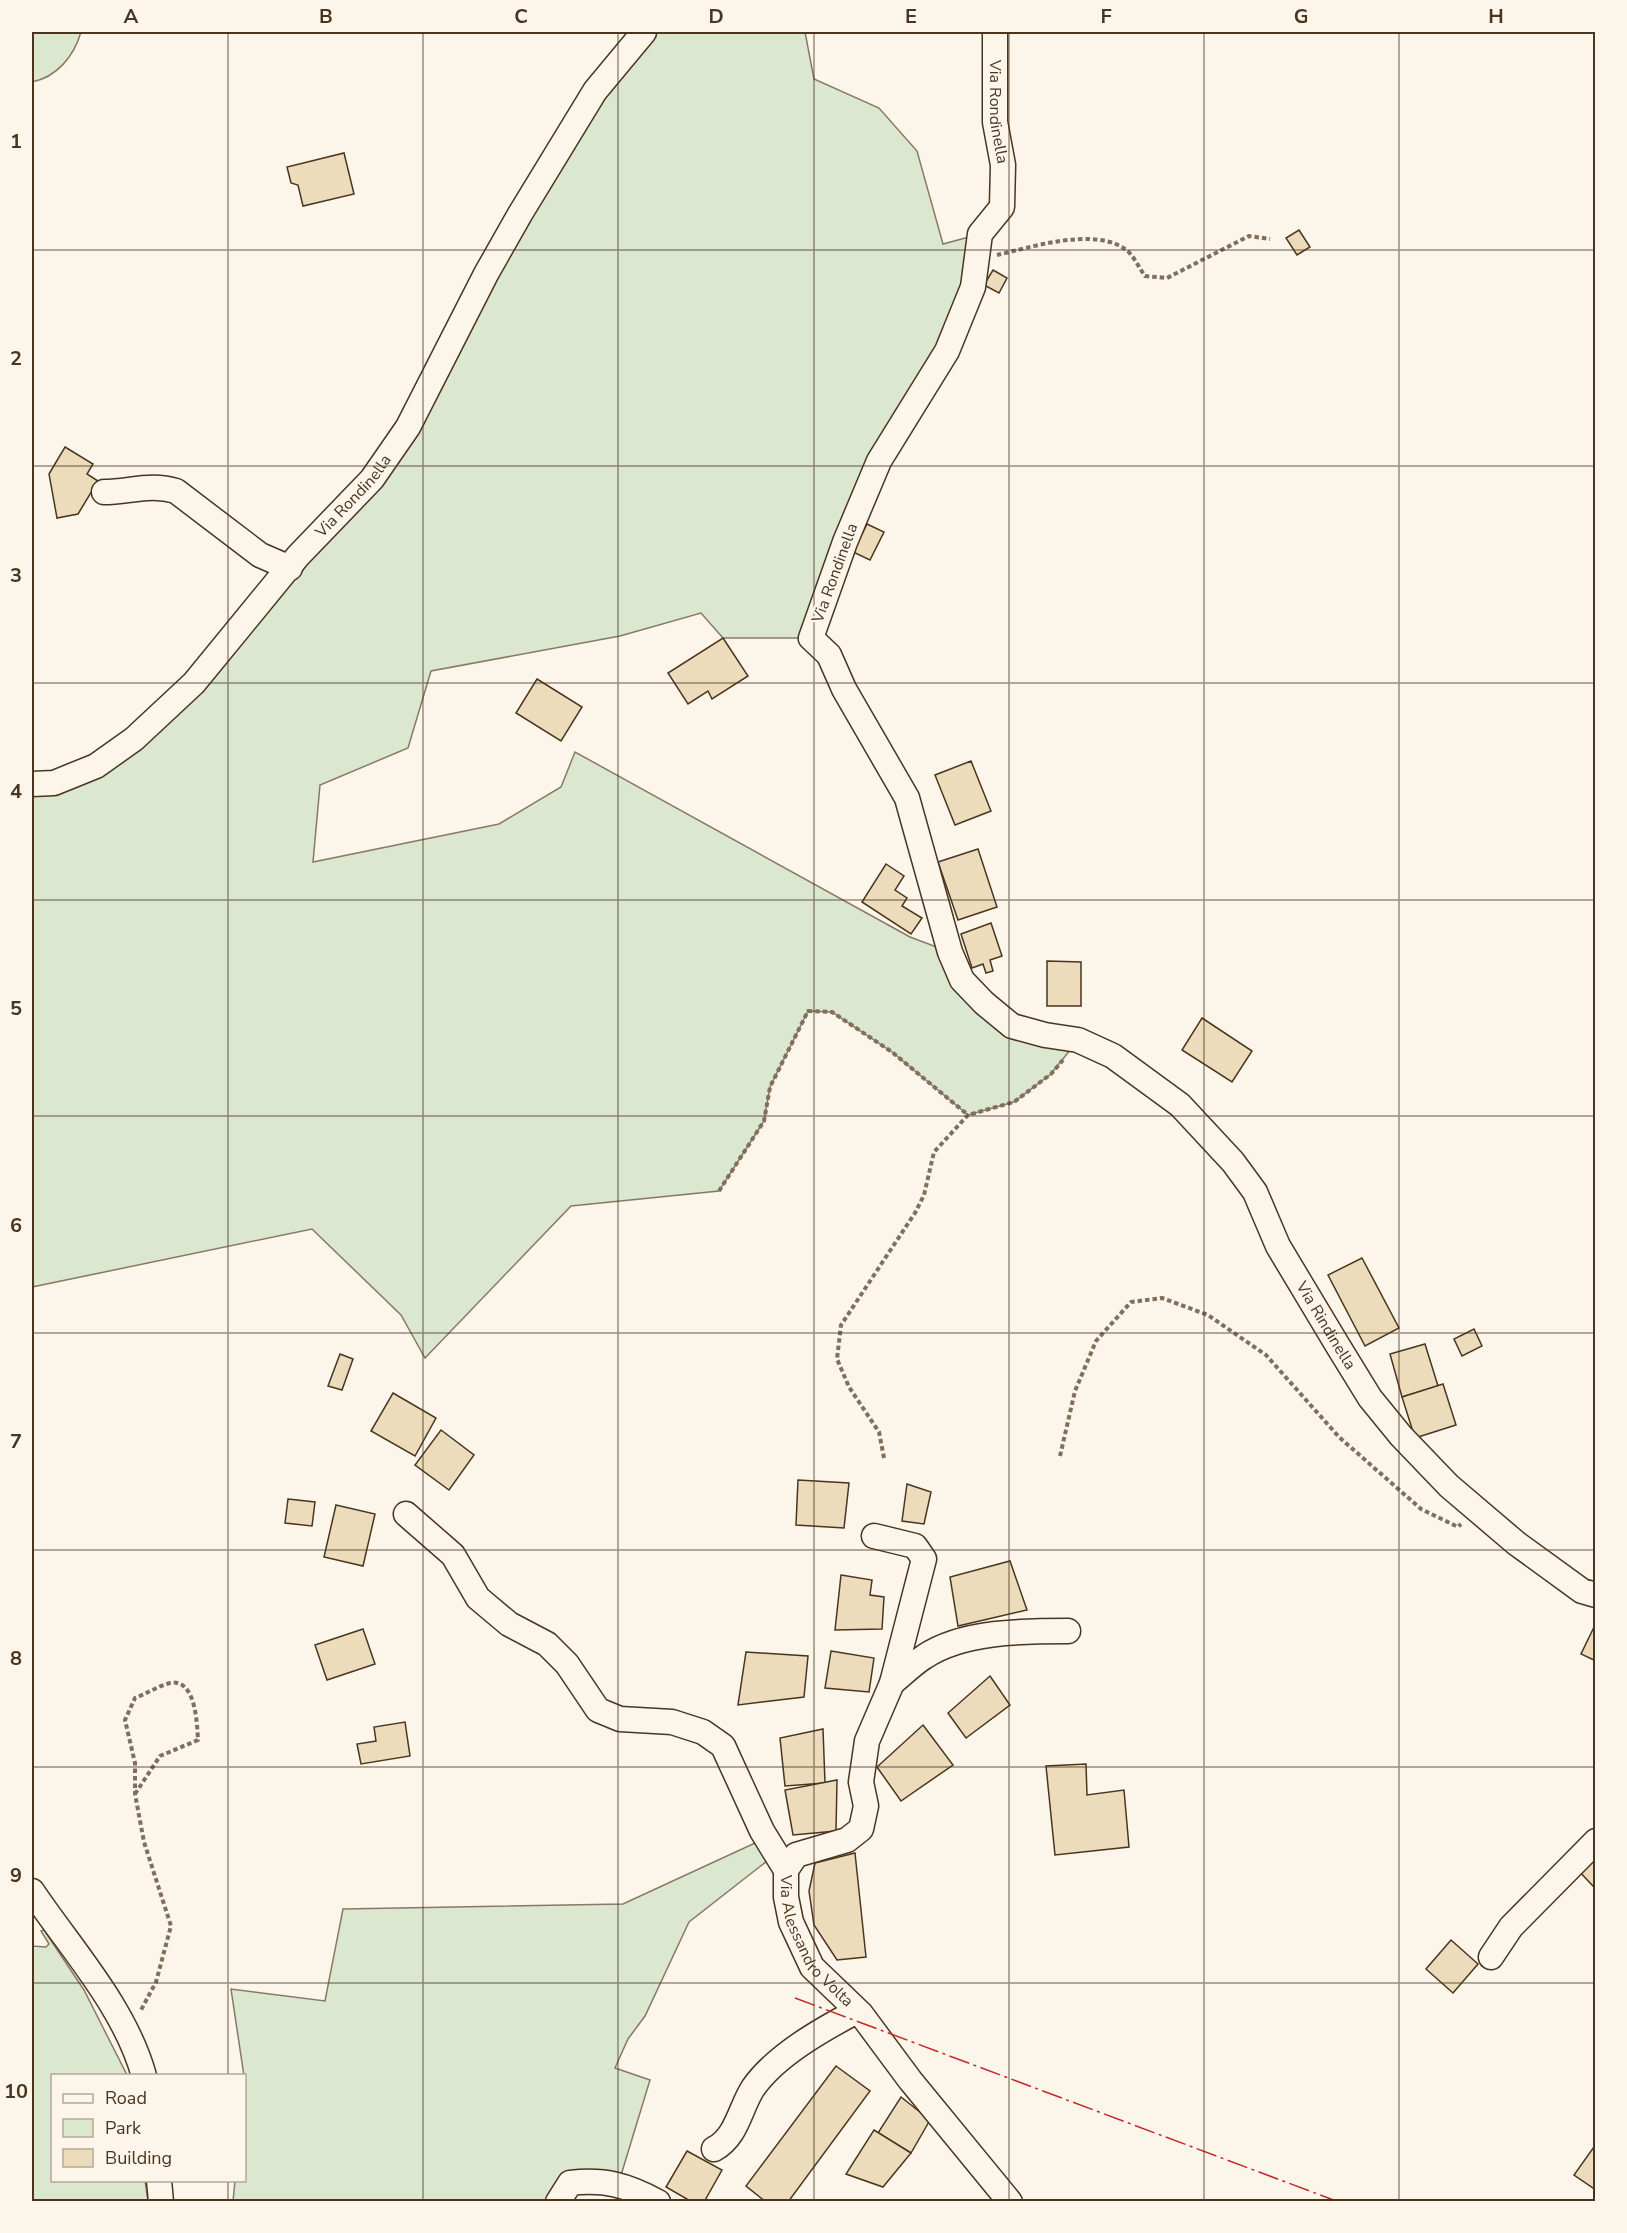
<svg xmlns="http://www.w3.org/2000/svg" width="1627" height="2233" font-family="'Nunito Sans',sans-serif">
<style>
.green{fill:#dce7d0;stroke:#887966;stroke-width:1.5}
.building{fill:#ecdcbc;stroke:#4a3520;stroke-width:1.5}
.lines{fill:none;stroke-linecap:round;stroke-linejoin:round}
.minor-casing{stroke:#4a3520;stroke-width:27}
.path{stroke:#7f6f5c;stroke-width:4;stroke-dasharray:4.5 3;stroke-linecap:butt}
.minor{stroke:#fbf6e9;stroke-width:24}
.power{stroke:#c62828;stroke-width:1.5;stroke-dasharray:21 4.5 3 4.5;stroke-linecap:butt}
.grid{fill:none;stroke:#4a3520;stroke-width:1.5;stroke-opacity:0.55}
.labels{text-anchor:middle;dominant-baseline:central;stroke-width:4.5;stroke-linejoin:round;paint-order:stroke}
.street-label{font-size:16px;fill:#4a3520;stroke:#fbf6e9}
.neatline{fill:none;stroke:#4a3520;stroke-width:2}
.grid-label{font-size:20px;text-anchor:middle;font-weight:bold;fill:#4a3520}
</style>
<rect width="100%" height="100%" fill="#fbf6e9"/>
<g class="green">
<path d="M32 32H81C74 56 57 77 32 82Z"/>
<polygon points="644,32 805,32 814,79 879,108 917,151 943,244 980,234 973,287 918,395 811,638 723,638 701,613 620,636 431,671 408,748 320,785 313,862 499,824 561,787 575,752 910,937 950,952 984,1003 1078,1040 1051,1074 1014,1102 968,1115 892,1052 832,1012 808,1011 770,1087 764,1121 719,1191 571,1206 425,1358 401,1315 312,1229 32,1287 32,784 134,739 372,479 477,296"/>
<polygon points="766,1838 776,1854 689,1922 645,2016 628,2039 615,2068 650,2080 618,2185 597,2180 558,2201 233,2201 235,2181 244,2180 244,2076 231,1989 325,2001 343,1909 623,1904"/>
<polygon points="44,1930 84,1990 127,2075 52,2076 52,2180 145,2181 148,2201 32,2201 32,1946 46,1947 49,1944 41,1931"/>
</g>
<g class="building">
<polygon points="344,153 354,194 303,206 298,185 291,183 287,167"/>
<polygon points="1299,230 1310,247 1297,255 1286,238"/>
<polygon points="993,270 1007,278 999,293 984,285"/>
<polygon points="65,447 93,464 87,474 98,481 78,514 57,518 49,474"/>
<polygon points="867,524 884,532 870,560 853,552"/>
<polygon points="723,638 748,676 712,699 708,691 688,704 668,673"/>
<polygon points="537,679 582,707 561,741 516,713"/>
<polygon points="971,761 991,811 955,825 935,775"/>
<polygon points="978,849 997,907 958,920 938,862"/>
<polygon points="886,864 904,876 895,890 907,898 902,906 922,918 911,934 862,902"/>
<polygon points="991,923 1002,956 990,960 993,971 986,973 983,964 972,968 961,934"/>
<polygon points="1047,961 1081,962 1081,1006 1047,1006"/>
<polygon points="1202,1018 1252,1051 1232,1082 1182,1050"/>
<polygon points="1362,1258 1399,1328 1365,1346 1328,1275"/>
<polygon points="1474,1329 1482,1346 1462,1356 1454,1339"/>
<polygon points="1425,1344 1438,1386 1402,1397 1390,1354"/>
<polygon points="340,1354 353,1359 342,1390 328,1386"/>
<polygon points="1443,1384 1456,1425 1415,1438 1402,1397"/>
<polygon points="393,1393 436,1418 415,1456 371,1431"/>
<polygon points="441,1430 474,1455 449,1490 415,1465"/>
<polygon points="798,1480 849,1483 844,1528 796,1525"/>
<polygon points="907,1484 931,1492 924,1524 902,1521"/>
<polygon points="288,1499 315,1502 312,1526 285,1523"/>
<polygon points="336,1505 375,1514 363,1566 324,1557"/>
<polygon points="1010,1561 1027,1610 958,1626 950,1577"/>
<polygon points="841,1575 872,1580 870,1595 884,1597 882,1629 835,1630"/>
<polygon points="1596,1623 1596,1661 1581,1654"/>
<polygon points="363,1629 375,1664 327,1680 315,1645"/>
<polygon points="831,1651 874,1658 869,1692 825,1688"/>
<polygon points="746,1652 808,1656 804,1697 738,1705"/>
<polygon points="990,1676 1010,1705 966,1738 948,1713"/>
<polygon points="405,1722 410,1756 361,1764 357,1744 376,1741 374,1727"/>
<polygon points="923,1725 953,1765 901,1801 877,1767"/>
<polygon points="823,1729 825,1783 785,1786 780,1738"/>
<polygon points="1086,1764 1087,1795 1124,1790 1129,1847 1055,1855 1046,1766"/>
<polygon points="837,1780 836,1831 793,1835 785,1790"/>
<polygon points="1596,1850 1596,1884 1593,1886 1576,1868"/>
<polygon points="855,1853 866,1957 837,1960 814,1925 809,1891 815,1863"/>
<polygon points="1451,1940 1478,1964 1453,1993 1426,1969"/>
<polygon points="836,2066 870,2091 788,2202 766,2202 746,2186"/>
<polygon points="901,2097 930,2120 911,2153 878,2133"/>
<polygon points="874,2130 911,2153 883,2187 846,2174"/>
<polygon points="1596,2144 1596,2190 1574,2175"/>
<polygon points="687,2151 722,2170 704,2202 692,2202 666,2187"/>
</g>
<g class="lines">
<defs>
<g id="minor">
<path id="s1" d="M995 32V122L1003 165 1002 207 980 234 973 287 947 351 879 461 845 542 811 638 829 655 844 689 907 798 950 952 962 980 984 1003 1012 1026 1045 1035 1078 1040 1113 1056 1180 1105 1233 1162 1255 1192 1278 1246 1338 1346 1370 1398 1401 1436 1449 1486 1516 1543 1582 1591 1596 1595"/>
<path d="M104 492C129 492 151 483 176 491L260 555 290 568"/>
<path id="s2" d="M32 784 54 783 96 766 134 739 194 683 298 556 372 479 408 427 486 274 520 214 595 91 644 32"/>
<polyline points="406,1514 453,1555 478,1598 509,1624 547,1644 567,1664 598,1710 620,1719 672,1722 703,1732 723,1746 762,1831 786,1870"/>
<path id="s3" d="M874 1536 915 1546 924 1559 892 1683 867 1741 861 1782 866 1806 861 1829 847 1840 796 1855 786 1870V1897L791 1922 812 1967 861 2014 910 2080 1010 2202"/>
<path d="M892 1683C903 1674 913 1664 924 1657 962 1631 1024 1631 1068 1631"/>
<path d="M32 1891C71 1949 125 2007 144 2076"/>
<polyline points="1491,1957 1511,1927 1596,1841"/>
<path d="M714 2149C737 2137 740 2108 753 2088 776 2055 823 2029 857 2011"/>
<polyline points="159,2180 161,2202"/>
<path d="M558 2202 570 2183C605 2179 627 2185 658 2202"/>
</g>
</defs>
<use href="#minor" class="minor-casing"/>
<g class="path">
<path d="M997 255C1032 247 1093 227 1125 249 1133 254 1139 268 1145 276L1167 278 1249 236 1270 239"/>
<polyline points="719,1191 764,1121 770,1087 808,1011 832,1012 892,1052 968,1115"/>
<polyline points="1060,1456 1075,1391 1096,1341 1131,1302 1162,1298 1208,1315 1266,1355 1339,1437 1421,1509 1458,1527 1461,1524"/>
<polyline points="884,1458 879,1432 849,1387 837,1359 841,1325 915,1213 924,1195 934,1152 968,1115 1014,1102 1051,1074 1063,1060"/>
<path d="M135 1794 160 1756 198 1740C197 1724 196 1678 170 1683 158 1686 146 1694 135 1698L125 1720 135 1763V1794L144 1842 171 1926 156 1982 140 2012"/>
</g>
<use href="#minor" class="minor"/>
<polyline class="power" points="795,1998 1339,2202"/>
</g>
<path class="grid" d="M228 32V2076M423 32V2202M618 32V2202M814 32V2202M1009 32V2202M1204 32V2202M1399 32V2202M32 250H1596M32 466H1596M32 683H1596M32 900H1596M32 1116H1596M32 1333H1596M32 1550H1596M32 1767H1596M32 1983H1596M228 2180V2202"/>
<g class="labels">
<g class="street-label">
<text stroke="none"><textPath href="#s1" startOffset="80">Via Rondinella</textPath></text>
<text stroke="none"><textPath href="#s2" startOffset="442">Via Rondinella</textPath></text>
<text transform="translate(835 573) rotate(-70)">Via Rondinella</text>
<text stroke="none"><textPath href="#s1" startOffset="1554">Via Rindinella</textPath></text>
<text stroke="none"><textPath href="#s3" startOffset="508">Via Alessandro Volta</textPath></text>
</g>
</g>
<rect width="1627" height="2233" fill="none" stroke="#fbf6e9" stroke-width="66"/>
<rect x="51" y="2074" width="195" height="108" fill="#fbf6e9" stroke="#b4a999" stroke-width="1.5"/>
<rect x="63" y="2094" width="30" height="9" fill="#fbf6e9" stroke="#b4a999" stroke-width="1.5"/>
<text x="105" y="2104" font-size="18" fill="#4a3520">Road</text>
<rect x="63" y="2119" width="30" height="18" fill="#dce7d0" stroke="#b4a999" stroke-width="1.5"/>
<text x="105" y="2134" font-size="18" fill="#4a3520">Park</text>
<rect x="63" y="2149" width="30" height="18" fill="#ecdcbc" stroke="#b4a999" stroke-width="1.5"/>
<text x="105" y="2164" font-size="18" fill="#4a3520">Building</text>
<rect x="33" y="33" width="1561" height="2167" class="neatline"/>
<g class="grid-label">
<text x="131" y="23">A</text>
<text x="326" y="23">B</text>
<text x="521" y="23">C</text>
<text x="716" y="23">D</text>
<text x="911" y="23">E</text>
<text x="1106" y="23">F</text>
<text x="1301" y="23">G</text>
<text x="1496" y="23">H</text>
<text x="16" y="148">1</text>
<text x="16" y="365">2</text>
<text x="16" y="582">3</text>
<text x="16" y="798">4</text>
<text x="16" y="1015">5</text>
<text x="16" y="1232">6</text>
<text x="16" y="1448">7</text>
<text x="16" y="1665">8</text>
<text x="16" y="1882">9</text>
<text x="16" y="2098">10</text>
</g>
</svg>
